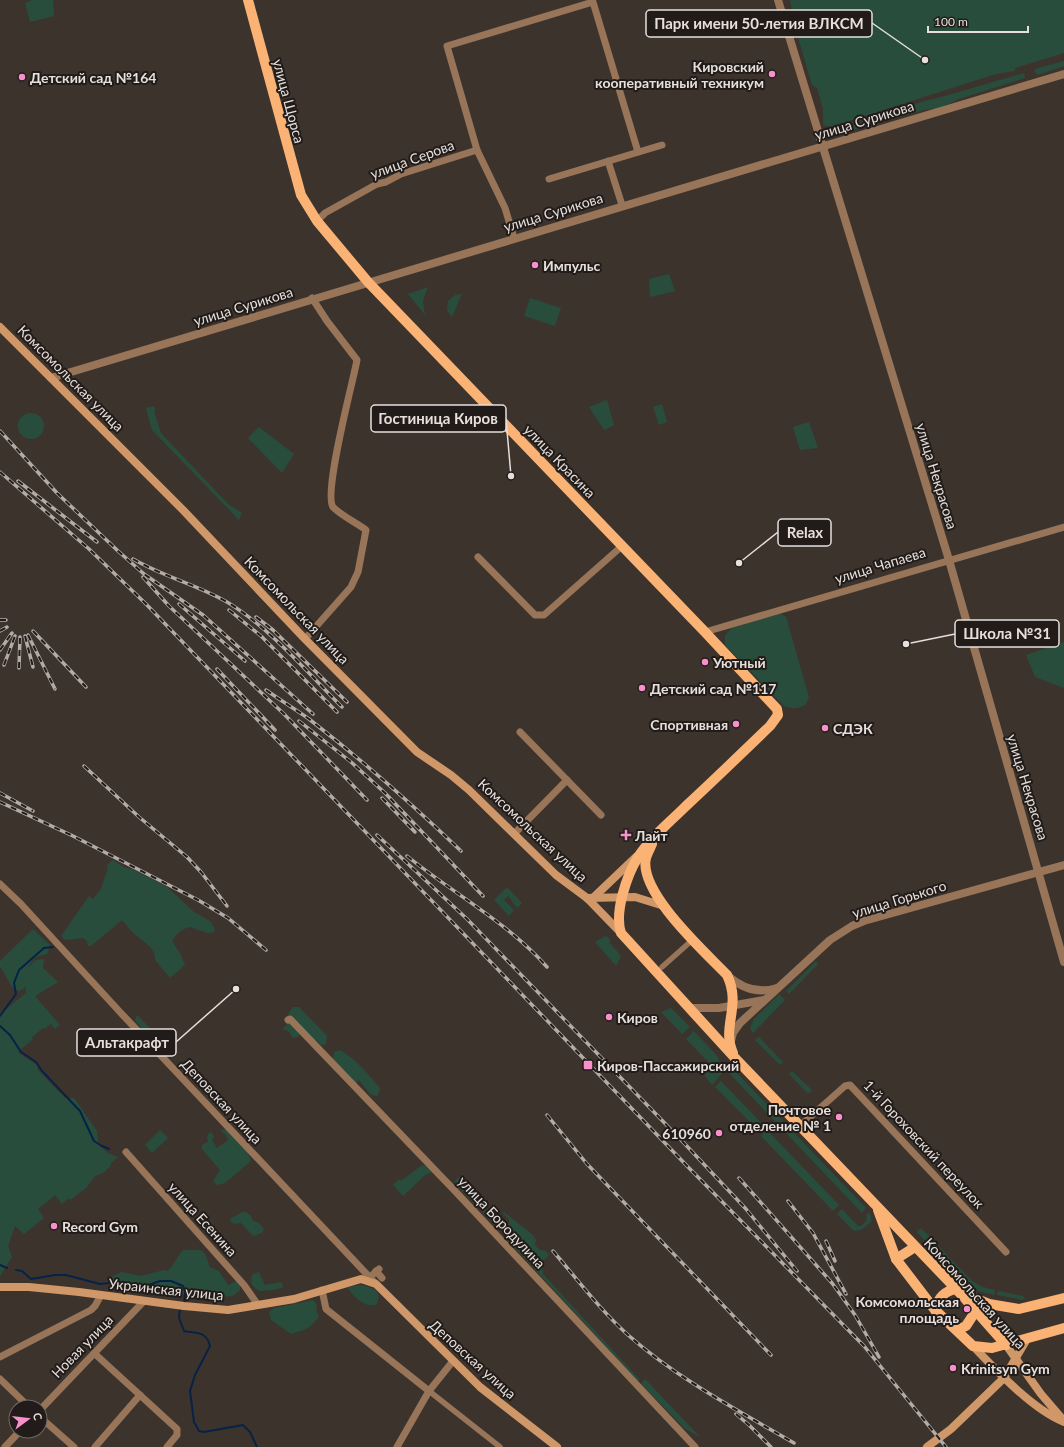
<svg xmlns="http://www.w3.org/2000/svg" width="1064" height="1447" font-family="Lato,sans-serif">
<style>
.green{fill:#284d3d}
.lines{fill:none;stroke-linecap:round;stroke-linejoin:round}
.stream{stroke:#062347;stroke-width:2}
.pedestrian{stroke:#987558;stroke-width:5.5}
.minor{stroke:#987558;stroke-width:7}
.tertiary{stroke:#987558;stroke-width:8}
.secondary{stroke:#d09869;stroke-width:8}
.primary{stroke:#fbb375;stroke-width:10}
.rail-casing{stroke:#b2aba6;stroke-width:3.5}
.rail{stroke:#211c19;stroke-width:2;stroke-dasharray:6;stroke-linecap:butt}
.poi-dot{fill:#f890cb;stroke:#211c19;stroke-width:1.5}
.labels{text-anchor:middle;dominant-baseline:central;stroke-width:4;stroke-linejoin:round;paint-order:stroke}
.poi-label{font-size:14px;font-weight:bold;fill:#e6dfdb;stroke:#211c19;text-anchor:start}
.street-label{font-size:14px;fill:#e6dfdb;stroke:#211c19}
.leader{fill:none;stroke:#e6dfdb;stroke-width:1.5}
.callout-dot{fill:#e6dfdb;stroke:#211c19;stroke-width:1.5}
.callout{fill:#211c19;stroke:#e6dfdb;stroke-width:1.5}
.callout-label{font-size:15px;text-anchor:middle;font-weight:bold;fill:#e6dfdb}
</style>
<rect width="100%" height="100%" fill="#3d332d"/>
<g class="green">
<polygon points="32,0 53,0 54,16 30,22 25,3"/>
<polygon points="790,0 1064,0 1064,53 1015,68 1015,71 996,74 830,127 823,125 823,109 817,88 812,85 797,34"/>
<polygon points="1064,61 1064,66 1038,75 1035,73 1035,69"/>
<path d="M1024 73 1025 78 959 99 937 109 924 110 842 133 840 131C844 127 927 99 934 99Z"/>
<polygon points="669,274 675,291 650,297 649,279"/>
<polygon points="428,287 423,301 425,315 408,294"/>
<polygon points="462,294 452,317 447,310 448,301 455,295"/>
<polygon points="530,298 561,308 555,326 524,316"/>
<polygon points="607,400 614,425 604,430 589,407"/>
<polygon points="662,404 667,422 659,425 653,407"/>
<polygon points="154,406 155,410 154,411 161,433 228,504 242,513 239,520 152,430 146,408"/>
<circle cx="31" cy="426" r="13"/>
<polygon points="809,422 818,448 800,450 793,427"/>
<polygon points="259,427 294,454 282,473 248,438"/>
<path d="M779 613 786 617 809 697 805 705C797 709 792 709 784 706L725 645V635L732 628Z"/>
<polygon points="1064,642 1064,688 1035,677 1026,655"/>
<path d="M113 860 125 868 132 869 167 887 194 912 210 921 215 929 214 932 208 933 190 927C182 929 177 933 172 941L181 955 185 965 170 978 155 960C156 948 145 943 137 936 131 932 127 925 122 920L91 946H88L87 941 83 938 65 940 61 936 89 896 93 899 101 889 108 867 106 866Z"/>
<polygon points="507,887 522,903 517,908 508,896 504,900 514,910 509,916 494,900"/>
<path d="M33 929 50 945 47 954 36 957 27 968 36 960 44 959 43 968 58 982 35 996 60 1025 55 1029 51 1024 44 1029 43 1028 32 1037 33 1039 18 1052C24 1058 31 1060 38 1066L37 1069 65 1098H74L97 1131 98 1145 108 1153 118 1157 111 1163V1165L105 1172 95 1176 86 1188 70 1200 69 1198 62 1204 55 1195 38 1209 44 1218 24 1234 15 1226 8 1246 12 1257 0 1276V1014L26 993V986C13 1001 8 976 0 967V961Z"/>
<polygon points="606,936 611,940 609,942 621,956 616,966 595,942"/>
<polygon points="816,961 818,964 789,994 786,991"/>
<polygon points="779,994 785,1000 753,1033 750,1028 754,1019"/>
<polygon points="293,1007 299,1007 327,1036 326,1044 321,1045 288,1014"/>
<polygon points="671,1008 690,1027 682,1034 661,1012"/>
<polygon points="137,1015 156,1034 152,1038 146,1034 135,1020"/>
<polygon points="289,1023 300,1034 298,1037 293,1038 288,1031 282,1029"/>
<polygon points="694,1031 718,1057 721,1066 725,1070 712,1085 704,1075 712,1066 686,1039"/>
<polygon points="759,1037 783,1062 780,1065 755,1040"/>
<path d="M340 1050C357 1060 367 1073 380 1088L378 1095 376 1096 370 1094 359 1080 356 1083 333 1059 334 1052Z"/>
<polygon points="733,1069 866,1208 862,1213 729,1073"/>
<polygon points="792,1071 812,1090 808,1094 789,1074"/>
<polygon points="721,1081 764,1126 759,1131 715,1087"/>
<polygon points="226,1129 248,1153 251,1161 225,1183 217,1185 213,1181 220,1170 201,1148 203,1144 208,1142 207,1136 210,1132 213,1134 214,1137 212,1140 217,1148 228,1140 226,1135 220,1130"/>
<polygon points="160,1130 168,1138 152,1153 145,1145"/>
<polygon points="765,1130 767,1130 839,1205 833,1211 761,1136"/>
<polygon points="422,1165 426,1166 432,1172 425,1175 403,1196 393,1185 399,1179 401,1181"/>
<polygon points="460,1176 464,1178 459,1182 500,1225 498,1228 456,1185 455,1181"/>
<polygon points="842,1209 858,1226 861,1226 867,1220 866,1215 869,1212 871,1216 871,1222 861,1230 854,1231 837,1214"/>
<polygon points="242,1212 246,1212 251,1216 253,1221 259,1223 264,1229 262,1233 253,1236 241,1223 234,1224 231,1222 230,1219"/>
<polygon points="502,1212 504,1212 533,1235 536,1240 535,1245 540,1250 546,1251 549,1255 542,1262 543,1274 640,1380 637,1380 506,1238 503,1231 509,1224 509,1220"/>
<polygon points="921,1228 972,1281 983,1287 995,1290 994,1295 978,1291 967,1285 917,1232"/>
<path d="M183 1250H201L205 1254 210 1267 219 1271 228 1285 237 1281 240 1285V1290L233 1296 208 1298 188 1297 172 1290 115 1286 109 1284 111 1277 121 1272 141 1276 164 1270 167 1271C175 1265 176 1257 183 1250Z"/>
<polygon points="259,1272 265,1285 281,1282 284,1287 274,1290 259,1291 252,1285 251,1278 253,1274"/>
<path d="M361 1285 375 1289 379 1296 377 1304C366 1310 353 1296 347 1287Z"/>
<polygon points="998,1291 1023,1296 1025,1298 1023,1300 997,1295"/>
<path d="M313 1300 317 1305 316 1310 319 1316C310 1329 307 1329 291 1334L271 1320 269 1312 274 1308Z"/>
<polygon points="645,1379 700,1437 684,1428 641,1384"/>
</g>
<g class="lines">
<g class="stream">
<polyline points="0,1016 16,994 14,983 19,970 44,948 53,947"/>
<polyline points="0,1026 10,1035 21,1052 36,1062 42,1071 80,1111 94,1141 102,1146 109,1149"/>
<polyline points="0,1265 7,1268"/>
<polyline points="16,1270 22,1271 31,1279 55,1275 66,1275 100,1284 119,1282 146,1286 160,1281 171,1281 183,1286 185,1291 184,1303"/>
<path d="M180 1308 179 1318 184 1331C196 1334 206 1330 210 1346L195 1375 190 1391 194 1422 199 1431 204 1432 243 1425 250 1432 257 1447"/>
</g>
<g class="pedestrian">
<polyline points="662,967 689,943"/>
<polyline points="429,1391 500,1447"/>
</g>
<g class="minor">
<polyline points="608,161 622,205"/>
<polyline points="549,179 662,145"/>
<polyline points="317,221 325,213 377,184 386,182 401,174 477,150"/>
<polyline points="514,238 505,208 477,150 447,46 593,2 638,152"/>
<polyline points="478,557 535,615 544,615 622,546"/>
<polyline points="705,632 1064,527"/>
<path d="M305 639 351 587 358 572 366 530C358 524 339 514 333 507 323 493 353 382 357 360L327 321 312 298"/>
<polyline points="520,732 601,815"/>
<polyline points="514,834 567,780"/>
<polyline points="0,884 21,904 119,1011 376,1284"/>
<polyline points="288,1020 290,1019 455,1191 695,1447"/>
<polyline points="801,1125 845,1086 850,1085 1006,1252"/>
<polyline points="126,1152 244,1285 258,1305"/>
<polyline points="376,1271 382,1278"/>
<polyline points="369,1278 379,1269"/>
<polyline points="322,1290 326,1309 429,1391"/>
<polyline points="94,1353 177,1429 177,1435 167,1447"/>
<polyline points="0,1357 91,1310 95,1306 101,1295"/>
<polyline points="0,1379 29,1407"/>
<polyline points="40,1410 144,1301"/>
<polyline points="40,1417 74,1447"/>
<polyline points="5,1447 20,1431"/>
<polyline points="95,1447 140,1395"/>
<polyline points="397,1447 429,1391 453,1361"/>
</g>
<g class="tertiary">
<polyline points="778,0 949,560 1064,962"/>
<polyline points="51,378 1064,74"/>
<path d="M727 975C741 988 758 994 777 988"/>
<polyline points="690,1008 719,1008 764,1000"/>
<polyline points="731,1041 733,1033 740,1023 830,940 852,926 864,921 1064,865"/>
</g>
<g class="secondary">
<polyline points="0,327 183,510 305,639 417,752 451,775 469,790 556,875 587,898 621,933"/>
<polyline points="594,897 636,857"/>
<polyline points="587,898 635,897 664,906"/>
<polyline points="0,1287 29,1287 79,1292 184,1306 228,1310 294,1299 361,1279 376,1284 480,1387 557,1447"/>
<polyline points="1006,1345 1041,1394 1064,1421"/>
<path d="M973 1346C997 1371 1032 1409 1064 1422"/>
<polyline points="927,1447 951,1429 1004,1378 1027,1339"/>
</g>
<g class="primary">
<path d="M248 0 301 195 317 221 368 282 705 632 777 709 778 715 770 726C742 753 714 780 686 806 670 822 650 838 638 857 627 875 614 912 621 933L734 1057 959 1292 1006 1345"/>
<path d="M652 844C650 849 647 854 646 858 638 892 705 952 727 975 742 1006 721 1027 733 1053"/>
<polyline points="878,1210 896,1259 935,1310 973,1346 992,1348 1064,1328"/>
<polyline points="896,1259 915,1247"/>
<polyline points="959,1292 989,1304 1019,1309 1064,1298"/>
<path d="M935 1310C938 1298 944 1291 956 1289"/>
<polyline points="957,1330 966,1326 975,1312"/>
</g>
<defs>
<g id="rail">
<polyline points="0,431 57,493 118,551 144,574 203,615 313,714"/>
<polyline points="0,472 89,549 146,604 690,1169 864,1346 946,1447"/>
<polyline points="18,481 97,542"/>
<path d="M133 559C164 577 198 585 227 602 270 628 307 672 342 707"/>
<polyline points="143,577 169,606 284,714 367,800"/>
<polyline points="179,604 245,661"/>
<polyline points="229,610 261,636 337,712"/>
<polyline points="256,617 273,630 347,702"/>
<polyline points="0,620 6,620"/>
<polyline points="0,631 7,627"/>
<polyline points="33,631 86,687"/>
<polyline points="28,635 55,689"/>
<polyline points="25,636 33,667"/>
<polyline points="0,650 12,633"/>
<polyline points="4,665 15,636"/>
<polyline points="19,668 20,637"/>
<polyline points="217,669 275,730"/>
<path d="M266 690C280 700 295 709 309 719 362 760 413 805 461 851"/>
<polyline points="299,721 351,762 385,793 483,896"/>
<polyline points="84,766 139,817 187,857 201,872 227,906"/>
<polyline points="0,793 33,811"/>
<polyline points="382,798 415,832"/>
<polyline points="0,802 73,836 198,900 228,918 266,950"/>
<polyline points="377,835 467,919 683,1142 746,1209 797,1271"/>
<path d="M407 856C454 894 507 922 547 967"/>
<polyline points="547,1115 587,1164 771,1355"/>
<polyline points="739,1178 832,1283 855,1315 879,1357"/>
<polyline points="788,1201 813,1233 846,1294"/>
<polyline points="826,1241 835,1261"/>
<path d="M553 1251C577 1279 600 1310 628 1335 678 1379 737 1410 794 1443"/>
<polyline points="736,1414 749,1425 771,1447"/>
</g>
</defs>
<use href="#rail" class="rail-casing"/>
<use href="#rail" class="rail"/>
</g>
<g class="poi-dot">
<circle cx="772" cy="74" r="4"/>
<circle cx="22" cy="77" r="4"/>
<circle cx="535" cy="265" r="4"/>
<circle cx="705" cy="662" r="4"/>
<circle cx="642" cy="688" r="4"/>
<circle cx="736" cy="724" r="4"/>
<circle cx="825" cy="728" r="4"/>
<path d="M624 829h4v4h4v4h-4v4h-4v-4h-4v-4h4z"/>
<circle cx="609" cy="1017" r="4"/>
<rect x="583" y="1060" width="10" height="10" rx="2"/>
<circle cx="839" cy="1117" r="4"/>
<circle cx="719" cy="1133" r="4"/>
<circle cx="54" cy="1226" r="4"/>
<circle cx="967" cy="1309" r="4"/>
<circle cx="953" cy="1368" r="4"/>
</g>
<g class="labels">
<g class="poi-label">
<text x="764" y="66" text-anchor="end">Кировский<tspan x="764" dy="16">кооперативный техникум</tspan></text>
<text x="30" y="77">Детский сад №164</text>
<text x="543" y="265">Импульс</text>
<text x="713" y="662">Уютный</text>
<text x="650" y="688">Детский сад №117</text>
<text x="728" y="724" text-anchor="end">Спортивная</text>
<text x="833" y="728">СДЭК</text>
<text x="635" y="835">Лайт</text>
<text x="617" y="1017">Киров</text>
<text x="597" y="1065">Киров-Пассажирский</text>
<text x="831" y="1109" text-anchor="end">Почтовое<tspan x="831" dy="16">отделение № 1</tspan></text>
<text x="711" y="1133" text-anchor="end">610960</text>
<text x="62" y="1226">Record Gym</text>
<text x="959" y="1301" text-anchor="end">Комсомольская<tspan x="959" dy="16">площадь</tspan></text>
<text x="961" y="1368">Krinitsyn Gym</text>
</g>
<g class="street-label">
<text transform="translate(289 101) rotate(75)">улица Щорса</text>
<text transform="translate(864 120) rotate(-17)">улица Сурикова</text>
<text transform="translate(412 159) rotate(-20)">улица Серова</text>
<text transform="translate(553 212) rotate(-17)">улица Сурикова</text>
<text transform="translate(243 306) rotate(-17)">улица Сурикова</text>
<text transform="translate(71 378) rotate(45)">Комсомольская улица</text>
<text transform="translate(560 461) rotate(46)">улица Красина</text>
<text transform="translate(937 476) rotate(73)">улица Некрасова</text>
<text transform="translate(880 565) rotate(-17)">улица Чапаева</text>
<text transform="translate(297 610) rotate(46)">Комсомольская улица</text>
<text transform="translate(1028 787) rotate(73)">улица Некрасова</text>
<text transform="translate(533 830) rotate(43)">Комсомольская улица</text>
<text transform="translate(899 899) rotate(-17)">улица Горького</text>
<text transform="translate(222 1101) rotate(47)">Деповская улица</text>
<text transform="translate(924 1144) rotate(47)">1-й Гороховский переулок</text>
<text transform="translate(203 1219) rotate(48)">улица Есенина</text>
<text transform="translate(502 1222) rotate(47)">улица Бородулина</text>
<text transform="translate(166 1289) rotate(6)">Украинская улица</text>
<text transform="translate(975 1293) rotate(48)">Комсомольская улица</text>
<text transform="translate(82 1346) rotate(-46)">Новая улица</text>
<text transform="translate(473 1359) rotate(42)">Деповская улица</text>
</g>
</g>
<path class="leader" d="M925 60L872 23M511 476L506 419M739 563L778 532M906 644L955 634M236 989L176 1042"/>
<g class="callout-dot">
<circle cx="925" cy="60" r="4"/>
<circle cx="511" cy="476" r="4"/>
<circle cx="739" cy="563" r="4"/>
<circle cx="906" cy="644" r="4"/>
<circle cx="236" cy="989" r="4"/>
</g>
<g class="callout">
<rect x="646" y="10" width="226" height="27" rx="4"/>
<rect x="371" y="405" width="135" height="27" rx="4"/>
<rect x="778" y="519" width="53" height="27" rx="4"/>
<rect x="955" y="620" width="104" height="27" rx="4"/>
<rect x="77" y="1029" width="99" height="27" rx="4"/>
</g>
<g class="callout-label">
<text x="759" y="29">Парк имени 50-летия ВЛКСМ</text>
<text x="438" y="424">Гостиница Киров</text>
<text x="805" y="538">Relax</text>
<text x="1007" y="639">Школа №31</text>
<text x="127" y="1048">Альтакрафт</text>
</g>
<g transform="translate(28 1419) rotate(75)"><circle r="19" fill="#211c19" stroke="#706a67"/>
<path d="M0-3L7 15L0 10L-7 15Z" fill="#f890cb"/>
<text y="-6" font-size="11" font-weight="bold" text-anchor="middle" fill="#e6dfdb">С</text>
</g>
<path d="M928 26v6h100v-6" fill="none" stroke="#e6dfdb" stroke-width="2"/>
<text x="934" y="26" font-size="12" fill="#e6dfdb" stroke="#211c19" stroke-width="3" paint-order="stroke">100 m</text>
</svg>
